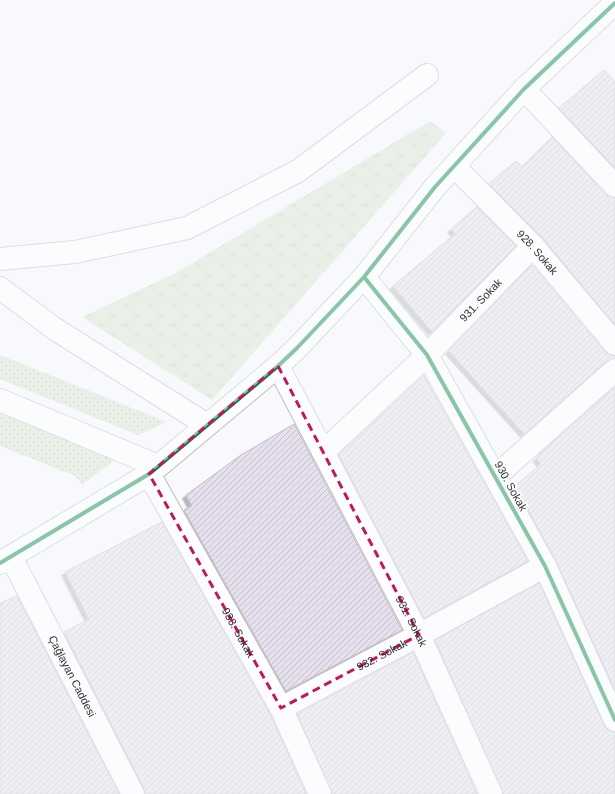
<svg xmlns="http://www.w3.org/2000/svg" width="615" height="794" font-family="Helvetica,sans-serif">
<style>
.grass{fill:url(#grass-dots)}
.park{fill:url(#park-tufts)}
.building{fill:url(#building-hatch);stroke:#c1c0c3;filter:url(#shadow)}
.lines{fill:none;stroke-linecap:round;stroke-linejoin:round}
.minor-casing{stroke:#bbbdc1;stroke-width:24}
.minor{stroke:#fefeff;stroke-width:22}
.cycleway-casing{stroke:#fff;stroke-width:6}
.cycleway{stroke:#00873e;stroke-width:4}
.marked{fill:none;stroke:#c2185b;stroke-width:3;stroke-dasharray:8 5;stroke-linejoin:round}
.labels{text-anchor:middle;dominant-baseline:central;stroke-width:4;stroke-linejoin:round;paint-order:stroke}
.street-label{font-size:11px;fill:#2f3136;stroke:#fff}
</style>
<defs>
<pattern id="grass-dots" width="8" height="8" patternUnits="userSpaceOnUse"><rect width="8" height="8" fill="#d9e5d0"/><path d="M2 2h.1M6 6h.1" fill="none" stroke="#bbc5b3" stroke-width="1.8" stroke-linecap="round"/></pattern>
<pattern id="park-tufts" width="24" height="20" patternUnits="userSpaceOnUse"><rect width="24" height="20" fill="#d9e5d0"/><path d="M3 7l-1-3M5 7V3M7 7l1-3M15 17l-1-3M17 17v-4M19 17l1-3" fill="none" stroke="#bbc5b3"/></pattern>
<pattern id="building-hatch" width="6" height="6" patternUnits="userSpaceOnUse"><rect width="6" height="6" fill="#e6e0ee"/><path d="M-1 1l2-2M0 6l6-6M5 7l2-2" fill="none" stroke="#c6c1cd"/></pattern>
<filter id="shadow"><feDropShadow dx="-3.5" dy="3.5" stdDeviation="0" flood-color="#0004"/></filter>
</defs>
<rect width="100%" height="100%" fill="#f7f9fc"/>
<g class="grass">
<polygon points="0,355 167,422 138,435 0,379"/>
<polygon points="0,411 117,458 82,485 75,476 0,446"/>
</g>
<polygon class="park" points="430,121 446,133 212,400 82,317 174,274"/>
<g class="building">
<polygon points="604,70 615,82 615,168 559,108"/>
<polygon points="552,137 606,195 615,198 615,325 543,238 489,184 516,161 522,167"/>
<polygon points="477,207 516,246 432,332 393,286 455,234 451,229"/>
<polygon points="532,265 605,352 615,356 615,358 607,361 524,434 449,351"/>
<polygon points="424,376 528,561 424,618 339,455"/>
<polygon points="615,387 615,690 556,561 515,486 541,464 536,458 542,454 541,453"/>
<polygon points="294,424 402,630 286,691 184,510 192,506 186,495 241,455"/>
<polygon points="162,522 270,714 306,794 145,794 144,788 64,632 89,619 65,572"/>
<polygon points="539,583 604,725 608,730 615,732 615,794 503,794 435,640"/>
<polygon points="17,596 119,794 0,794 0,603"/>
<polygon points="413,652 477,794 332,794 297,714"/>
</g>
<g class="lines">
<defs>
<g id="minor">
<polyline points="524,89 615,186"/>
<path id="s1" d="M454 166 533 246 615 344"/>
<polyline points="0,259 75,252 187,228 298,171 427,75"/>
<polyline points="364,277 427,355 545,566 615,720"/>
<polyline points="0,288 55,329 207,425"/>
<path id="s2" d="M278 366 419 635 491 794"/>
<polyline points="0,400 158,466"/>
<path id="s3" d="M323 452 427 355 533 246"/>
<path id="s4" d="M149 474 281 708 320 794"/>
<polyline points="496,476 615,370"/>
<path id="s5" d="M11 557 133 794"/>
<polyline points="0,563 149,474 278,366 297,348 364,277 435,187 524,89 615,3"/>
<path id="s6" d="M281 708 419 635 545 566"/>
</g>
</defs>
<use href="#minor" class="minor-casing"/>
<use href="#minor" class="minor"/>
<defs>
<g id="cycleway">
<polyline points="364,277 427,355 545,566 615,720"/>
<polyline points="0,563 149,474 278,366 297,348 364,277 435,187 524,89 615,3"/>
</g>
</defs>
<use href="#cycleway" class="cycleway-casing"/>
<use href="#cycleway" class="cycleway"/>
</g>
<path d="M0 0H615V794H0ZM278 366 419 635 281 708 149 474Z" fill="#f7f9fc" fill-opacity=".55" fill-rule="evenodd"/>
<path class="marked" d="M278 366 419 635 281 708 149 474Z"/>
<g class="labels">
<g class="street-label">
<text stroke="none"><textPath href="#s1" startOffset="120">928. Sokak</textPath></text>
<text stroke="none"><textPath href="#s3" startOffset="219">931. Sokak</textPath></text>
<text transform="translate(511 486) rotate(61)">930. Sokak</text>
<text stroke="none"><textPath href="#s2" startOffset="288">931. Sokak</textPath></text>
<text stroke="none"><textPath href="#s4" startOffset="182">933. Sokak</textPath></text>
<text stroke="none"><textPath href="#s6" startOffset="114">932. Sokak</textPath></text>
<text stroke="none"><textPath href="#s5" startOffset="134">Çağlayan Caddesi</textPath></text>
</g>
</g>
</svg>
